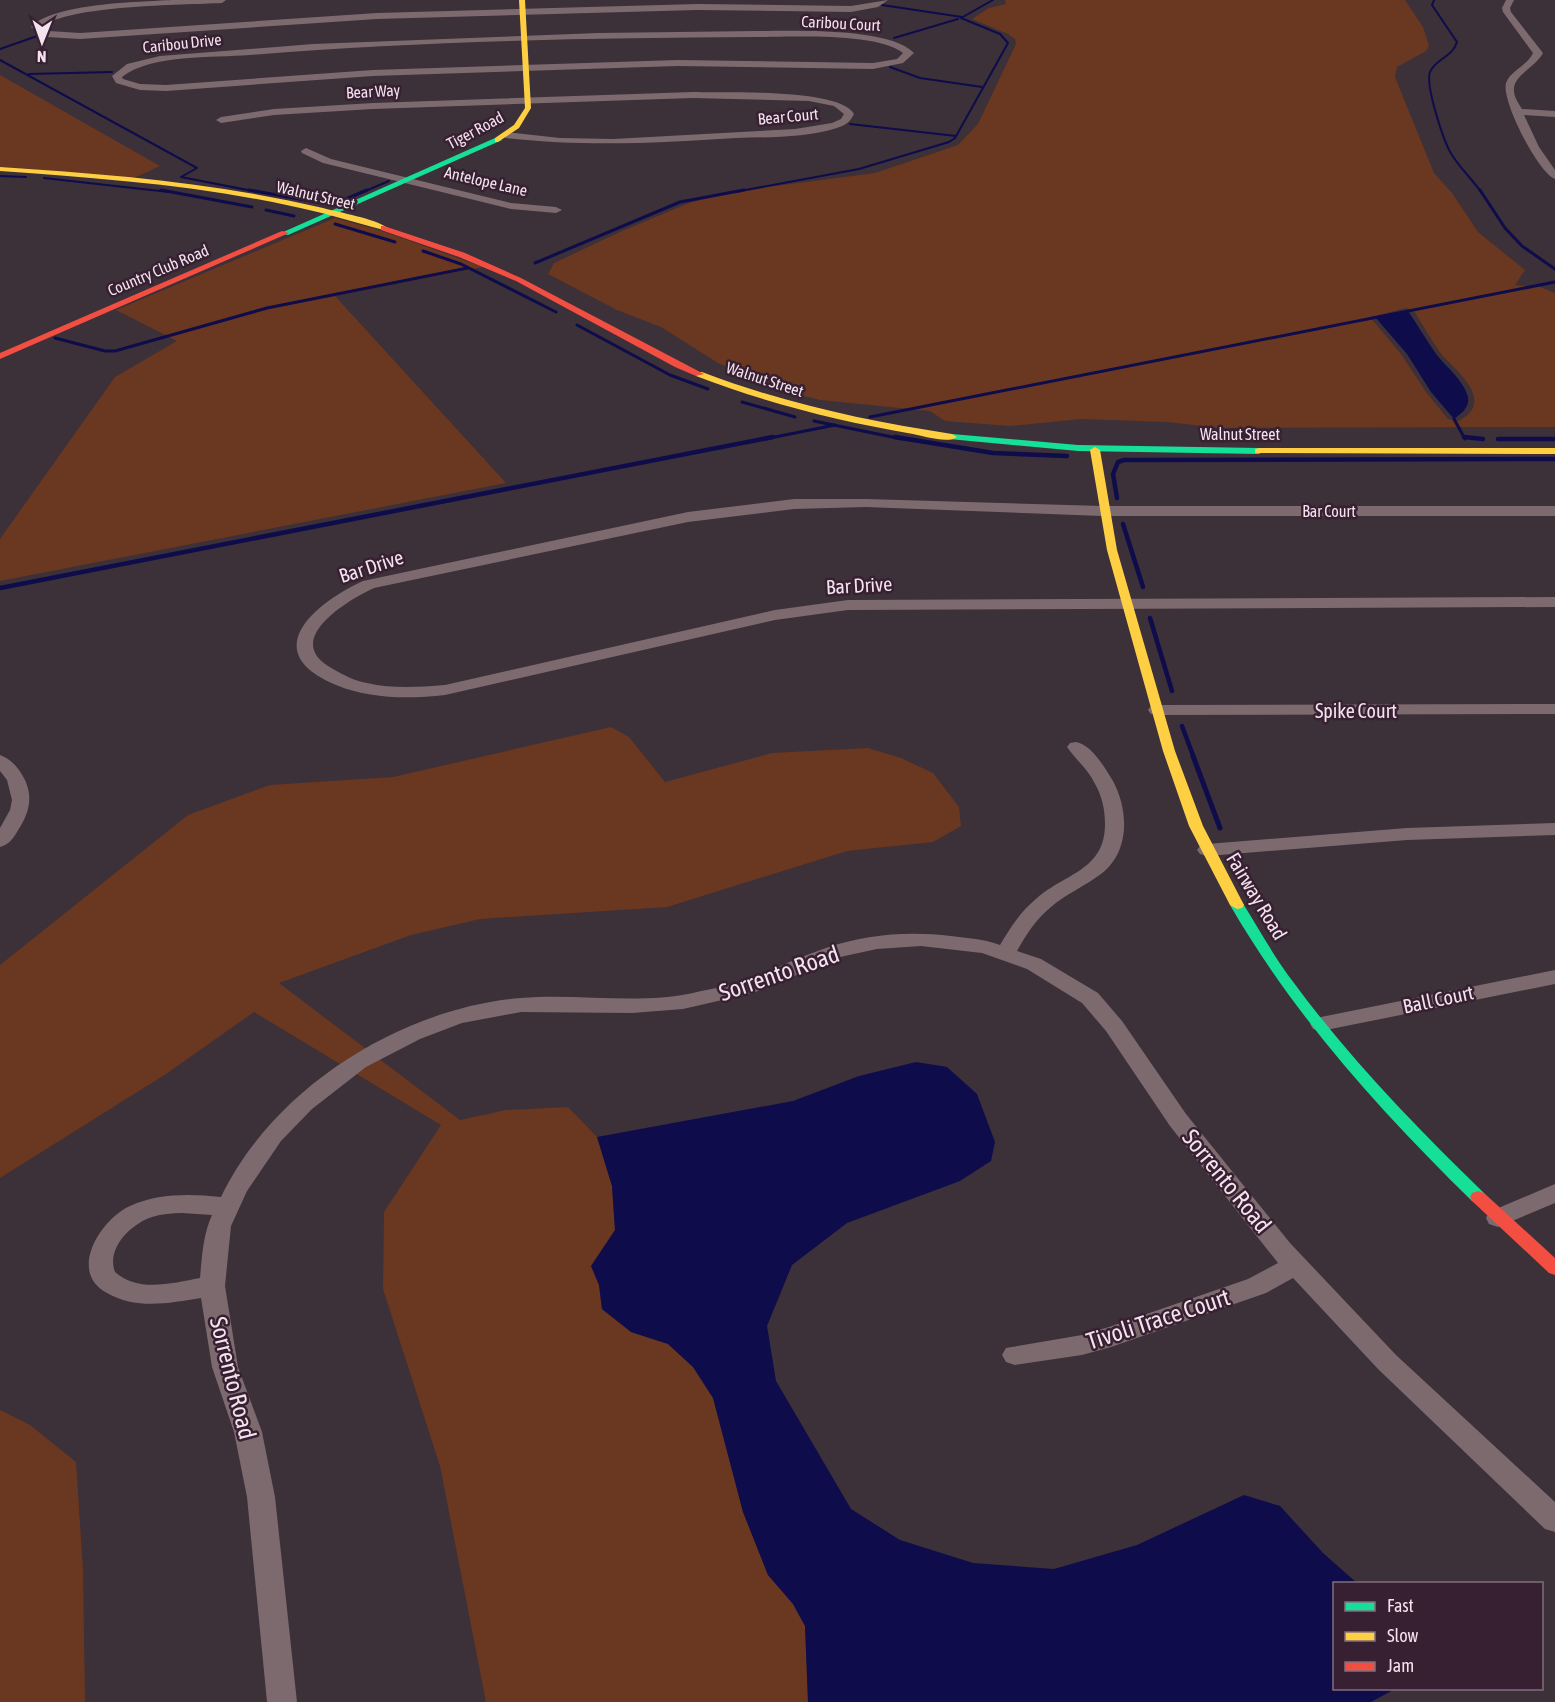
<svg xmlns="http://www.w3.org/2000/svg" width="1555" height="1702" font-family="'Asap Condensed',sans-serif">
<style>
.green{fill:#6a3721;fill-rule:evenodd}
.water{fill:#0e0c4b}
.lines{fill:none;stroke-linecap:round;stroke-linejoin:round}
.stream-far3{stroke:#0e0c4b;stroke-width:2}
.stream-far2{stroke:#0e0c4b;stroke-width:3}
.stream-far1{stroke:#0e0c4b;stroke-width:4.5}
.stream{stroke:#0e0c4b;stroke-width:5}
.street{fill:#7d6a6e;fill-rule:evenodd}
.fast{fill:#16e098;fill-rule:evenodd}
.slow{fill:#ffcf43;fill-rule:evenodd}
.jam{fill:#f24e42;fill-rule:evenodd}
.labels{text-anchor:middle;dominant-baseline:central;stroke-width:5;stroke-linejoin:round;paint-order:stroke}
.far-street-label{font-size:16px;fill:#f3e3ee;stroke:#372031}
.street-label{font-size:20px;fill:#f3e3ee;stroke:#372031}
.near-street-label{font-size:24px;fill:#f3e3ee;stroke:#372031}
</style>
<rect width="100%" height="100%" fill="#3c3039"/>
<g class="green">
<path d="M1005 0H1405L1423 27 1429 46 1426 51 1397 67 1395 77 1434 173 1452 193 1478 232 1525 270 1515 285 1540 287 1555 293V427L1221 428 1166 422 1082 419 1010 426 945 421 930 411 820 400 772 388 718 363 661 327 617 310 548 274 554 263 622 231 689 203 730 192 875 173 958 145 978 124 1016 44 1015 39 1008 34 972 19 989 8 1006 4ZM1407 308 1414 311C1422 324 1430 338 1439 351 1448 364 1478 385 1474 404 1473 412 1465 417 1459 421L1448 419 1426 392 1401 354 1370 317Z"/>
<polygon points="0,75 160,166 134,178 0,167"/>
<polygon points="335,218 382,231 483,267 335,296 506,483 0,581 0,539 115,377 177,341 116,310"/>
<polygon points="611,727 629,737 665,782 772,753 868,748 901,758 933,773 959,807 961,826 933,842 847,851 667,907 480,919 411,935 279,983 460,1120 506,1110 568,1107 597,1137 612,1186 615,1230 591,1266 599,1285 602,1309 631,1332 668,1344 693,1367 713,1398 743,1512 768,1575 793,1604 805,1626 808,1702 486,1702 440,1466 383,1289 384,1212 441,1125 254,1012 166,1074 0,1178 0,965 188,815 270,785 393,777"/>
<polygon points="0,1410 30,1425 76,1462 83,1571 85,1702 0,1702"/>
</g>
<g class="water">
<path d="M1408 311C1417 324 1425 338 1434 351 1444 366 1463 378 1468 397 1470 407 1461 414 1454 419L1431 392 1407 354 1375 317Z"/>
<polygon points="916,1062 947,1067 977,1094 995,1142 991,1161 960,1181 847,1223 792,1265 767,1326 776,1381 851,1509 900,1540 973,1563 1054,1569 1137,1545 1244,1495 1280,1506 1323,1553 1357,1583 1334,1584 1334,1688 1395,1689 1371,1702 808,1702 805,1626 793,1604 768,1575 743,1512 713,1398 693,1367 668,1344 631,1332 602,1309 599,1285 591,1266 615,1230 612,1186 597,1137 793,1101 859,1076"/>
</g>
<g class="lines">
<g class="stream-far3">
<path d="M1434 0 1432 5 1457 42C1453 57 1435 59 1430 72 1425 85 1444 143 1452 155 1460 168 1472 179 1481 192"/>
<polyline points="882,5 962,17"/>
<polyline points="894,38 958,19"/>
<polyline points="0,49 40,35"/>
<polyline points="0,60 197,168 181,177 258,192"/>
<polyline points="890,67 920,78 982,87"/>
<polyline points="29,74 112,72"/>
<polyline points="850,124 956,136"/>
<polyline points="0,176 26,177"/>
<polyline points="44,178 169,192"/>
<polyline points="363,192 389,181"/>
<polyline points="735,192 859,169 949,142 955,138 1008,43 1000,34 961,18 993,0"/>
</g>
<g class="stream-far2">
<polyline points="161,190 252,207"/>
<polyline points="249,190 322,203 346,199 367,190"/>
<polyline points="1480,190 1505,228 1522,246 1555,269"/>
<polyline points="266,210 294,216"/>
<polyline points="335,224 395,242"/>
<polyline points="423,251 461,264 556,312"/>
<polyline points="535,263 680,202 744,190"/>
<polyline points="577,325 670,375 708,389"/>
<polyline points="55,338 105,351 115,351 267,308 468,268"/>
<polyline points="742,402 795,417"/>
<polyline points="870,417 1555,282"/>
<polyline points="1454,419 1465,439"/>
<polyline points="814,421 902,439"/>
<polyline points="765,439 835,425"/>
</g>
<g class="stream-far1">
<polyline points="895,437 993,453 1067,456"/>
<polyline points="1464,437 1483,439"/>
<polyline points="1498,439 1555,439"/>
<polyline points="1117,498 1113,474 1118,462 1124,460 1555,459"/>
<polyline points="1123,524 1143,587"/>
<polyline points="0,588 773,437"/>
<polyline points="1150,618 1172,691"/>
<polyline points="1182,726 1194,758"/>
</g>
<polyline class="stream" points="1193,756 1220,828"/>
<g class="street">
<path d="M172 0H226L222 3C182 5 70 5 41 27L49 31 80 33 377 13 697 4 851 6 888 0 878 7 851 12 697 10 377 19 80 39 47 37 31 27C54 3 138 2 172 0Z"/>
<path d="M1506 0H1514L1510 8 1511 12 1543 53C1537 66 1512 76 1514 91 1514 97 1519 104 1522 109L1555 111V117L1524 115 1539 147 1555 170V179C1538 173 1501 100 1506 83 1510 71 1528 65 1533 53L1503 12 1502 8Z"/>
<path d="M756 31C793 31 889 27 914 53L903 63 873 69 678 66 373 76 166 91 140 90 116 83 112 76 127 64 160 56 313 44 598 33ZM756 37C791 37 877 32 903 53L897 59 873 63 678 60 373 70 166 85 140 84 123 79 122 77C151 54 213 58 250 55 418 41 588 38 756 37Z"/>
<path d="M693 92C723 93 840 88 854 114 850 122 846 125 837 128 806 138 769 137 736 138 656 143 586 147 506 138L501 135 506 132 560 138 613 139 795 129 832 123 841 119 844 114 834 106 809 101 693 98 373 109 274 115 221 123 216 120 221 117 274 109 373 103Z"/>
<polygon points="306,148 331,159 511,203 556,207 562,210 556,213 511,209 323,163 302,153 301,151"/>
<path d="M794 499H866L1102 506H1555V516H1102L866 507 794 509 688 522 374 588C346 601 280 641 333 669 344 675 354 681 367 683 393 689 419 687 445 685L775 610 848 600 1555 597V607L848 610 775 620 445 695C409 699 370 699 336 685 256 652 315 603 363 581L688 512Z"/>
<polygon points="1555,704 1555,714 1157,715 1151,714 1148,710 1151,706 1157,705"/>
<path d="M1076 742C1092 745 1105 768 1113 781 1129 811 1130 852 1101 874 1085 886 1066 894 1051 907 1036 919 1026 935 1017 951L1041 959 1098 993 1122 1021 1186 1114 1290 1243 1396 1355 1555 1502V1532L1545 1529 1378 1369 1293 1278 1266 1293 1111 1347 1082 1355 1015 1365 1006 1362 1002 1355 1006 1348 1082 1335 1109 1327 1248 1279 1278 1263 1170 1126 1106 1031 1082 1003 1027 969 982 953 921 946 877 949 840 957 753 993 683 1009 632 1013 521 1012 462 1023 420 1039 366 1067 312 1109 281 1141 247 1191 231 1226 225 1286 238 1367 262 1432 275 1497 297 1702H267L247 1497 234 1432 212 1367 201 1298C170 1303 136 1310 107 1293 67 1272 101 1219 130 1206 159 1193 190 1194 221 1197 273 1088 401 1008 521 998 578 993 636 1005 693 993 709 989 726 987 742 981 770 971 797 958 826 948 866 934 909 931 951 936 967 938 984 939 1000 945 1010 928 1021 911 1037 898 1066 873 1105 870 1105 824 1105 810 1102 796 1095 784 1088 769 1076 760 1067 747L1070 743ZM182 1213 212 1215C203 1235 202 1256 200 1278 173 1283 138 1293 115 1272 106 1248 131 1224 152 1217 162 1214 172 1213 182 1213Z"/>
<path d="M0 755C8 758 14 763 19 770 34 791 32 810 17 832 13 839 8 845 0 847V828L10 810 12 800 7 780 0 771Z"/>
<polygon points="1555,823 1555,835 1407,840 1207,856 1200,854 1197,850 1200,846 1207,844 1407,828"/>
<polygon points="1555,970 1555,984 1321,1031 1313,1029 1310,1024 1313,1019 1321,1017"/>
<polygon points="1555,1184 1555,1203 1498,1227 1489,1224 1486,1218 1489,1212"/>
</g>
<g class="fast">
<polygon points="495,138 502,140 288,235 281,233"/>
<polygon points="952,434 1078,445 1259,448 1264,451 1259,454 1078,451 949,439 947,437"/>
<path d="M1237 901 1242 902C1259 929 1274 957 1294 983 1350 1059 1416 1127 1484 1193L1486 1197 1484 1201 1478 1203 1472 1201C1380 1111 1295 1017 1230 905Z"/>
</g>
<g class="slow">
<polygon points="519,0 525,0 531,108 519,128 498,142 495,142 495,138 514,125 525,108"/>
<path d="M0 167C109 174 216 183 323 208 341 213 373 218 388 228L384 230C353 222 322 212 291 206 196 185 97 178 0 171Z"/>
<path d="M696 372H702C783 403 866 421 952 434L957 437C948 444 924 436 913 434 838 421 766 403 696 376Z"/>
<polygon points="1095,447 1100,450 1117,550 1175,751 1203,826 1244,905 1242,908 1237,909 1230,905 1189,826 1163,751 1107,550 1090,450"/>
<polygon points="1259,448 1555,448 1555,454 1255,453 1255,449"/>
</g>
<g class="jam">
<polygon points="384,226 465,253 521,278 704,374 696,376 675,367 516,281 459,257 381,230 381,226"/>
<polygon points="282,231 289,233 0,359 0,353"/>
<polygon points="1478,1191 1484,1193 1555,1258 1555,1275 1549,1273 1472,1201 1470,1197 1472,1193"/>
</g>
</g>
<g class="labels">
<g class="far-street-label">
<text transform="translate(841 23) rotate(3)">Caribou Court</text>
<text transform="translate(182 43) rotate(-6)">Caribou Drive</text>
<text transform="translate(373 91) rotate(-3)">Bear Way</text>
<text transform="translate(788 116) rotate(-5)">Bear Court</text>
<text transform="translate(475 130) rotate(-28)">Tiger Road</text>
<text transform="translate(486 181) rotate(13)">Antelope Lane</text>
<text transform="translate(316 195) rotate(13)">Walnut Street</text>
<text transform="translate(158 270) rotate(-23)">Country Club Road</text>
<text transform="translate(765 379) rotate(18)">Walnut Street</text>
<text x="1240" y="434">Walnut Street</text>
<text x="1329" y="511">Bar Court</text>
</g>
<g class="street-label">
<text transform="translate(371 566) rotate(-18)">Bar Drive</text>
<text transform="translate(859 585) rotate(-3)">Bar Drive</text>
<text x="1356" y="710">Spike Court</text>
<text transform="translate(1257 896) rotate(59)">Fairway Road</text>
<text transform="translate(1438 999) rotate(-12)">Ball Court</text>
</g>
<g class="near-street-label">
<text transform="translate(779 973) rotate(-19)">Sorrento Road</text>
<text transform="translate(1227 1181) rotate(51)">Sorrento Road</text>
<text transform="translate(1158 1319) rotate(-18)">Tivoli Trace Court</text>
<text transform="translate(233 1378) rotate(76)">Sorrento Road</text>
</g>
</g>
<rect x="1333" y="1582" width="210" height="108" fill="#372031" stroke="#826e7d" stroke-width="1.5"/>
<rect x="1345" y="1602" width="30" height="9" fill="#16e098" stroke="#826e7d" stroke-width="1.5"/>
<text x="1387" y="1612" font-size="18" fill="#f3e3ee">Fast</text>
<rect x="1345" y="1632" width="30" height="9" fill="#ffcf43" stroke="#826e7d" stroke-width="1.5"/>
<text x="1387" y="1642" font-size="18" fill="#f3e3ee">Slow</text>
<rect x="1345" y="1662" width="30" height="9" fill="#f24e42" stroke="#826e7d" stroke-width="1.5"/>
<text x="1387" y="1672" font-size="18" fill="#f3e3ee">Jam</text>
<g transform="translate(42 42) rotate(181)" stroke="#372031" stroke-width="4.5" paint-order="stroke">
<path d="M0-4.5L10 22L0 15L-10 22Z" fill="#f3e3ee"/>
<text y="-9" font-size="16" font-weight="bold" text-anchor="middle" fill="#f3e3ee">N</text>
</g>
</svg>
